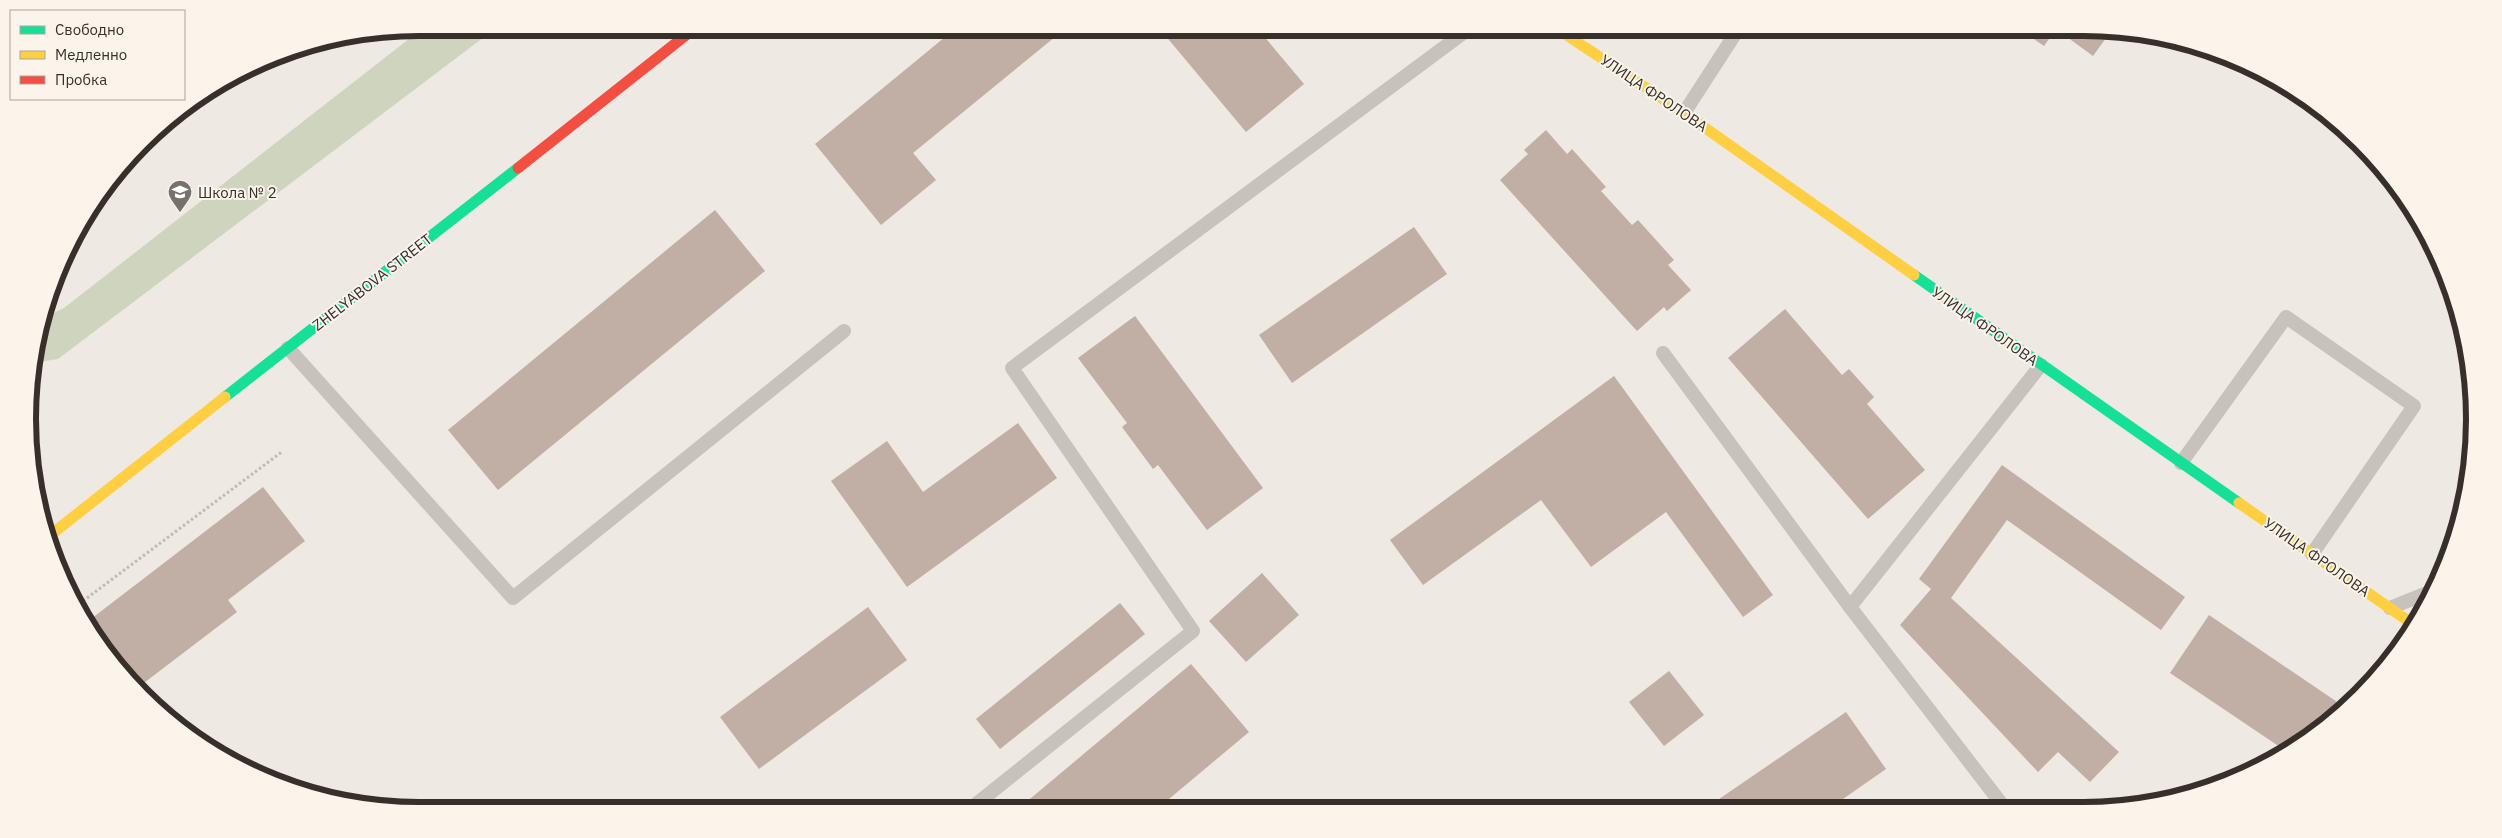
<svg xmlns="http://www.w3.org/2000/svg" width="2502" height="838" font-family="'IBM Plex Sans',sans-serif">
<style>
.green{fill:#ced4bd}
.building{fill:#c1aea4}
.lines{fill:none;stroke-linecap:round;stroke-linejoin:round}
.path{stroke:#c0bab4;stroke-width:3;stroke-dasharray:2.5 2.5;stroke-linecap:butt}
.lane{stroke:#c7c2bc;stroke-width:14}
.fast{stroke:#16e098;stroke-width:11}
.slow{stroke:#ffcf43;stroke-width:11}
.jam{stroke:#f24e42;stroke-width:11}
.labels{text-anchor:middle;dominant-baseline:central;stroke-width:4;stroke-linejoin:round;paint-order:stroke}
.street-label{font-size:15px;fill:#382f2a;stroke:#faf4eb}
.poi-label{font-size:15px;fill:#382f2a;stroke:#faf4eb;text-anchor:start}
.rim{fill:none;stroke:#382f2a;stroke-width:6}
</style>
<rect width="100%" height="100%" fill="#eee9e2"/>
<polygon class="green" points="423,28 496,28 58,359 32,363 47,316 64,308"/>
<g class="building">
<polygon points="956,28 1066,28 913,153 936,180 881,225 815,144"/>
<polygon points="1159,28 1257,28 1304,84 1246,132"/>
<polygon points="2018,28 2083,28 2111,31 2093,56 2056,29 2044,46"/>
<polygon points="1546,130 1567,154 1572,149 1606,187 1601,191 1632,225 1638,220 1674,260 1668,265 1691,290 1667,311 1664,307 1637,331 1500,180 1528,154 1524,150"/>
<polygon points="715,210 765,271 498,490 448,430"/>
<polygon points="1414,227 1447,274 1292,383 1259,335"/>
<polygon points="1785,309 1842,375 1849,369 1874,397 1867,404 1925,470 1868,519 1728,358"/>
<polygon points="1135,316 1263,488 1207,530 1158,465 1153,469 1122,427 1127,423 1078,358"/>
<polygon points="1614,376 1773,595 1743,617 1666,512 1591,567 1541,500 1423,585 1390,540"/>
<polygon points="1018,423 1057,478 907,587 831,481 887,441 923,492"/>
<polygon points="2002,465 2185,597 2161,630 2007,520 1951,598 2119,752 2090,782 2058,752 2038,772 1900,625 1931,589 1919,579"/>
<polygon points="263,487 305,541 228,600 237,612 136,689 94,637 87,622"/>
<polygon points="1262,573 1299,615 1246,662 1209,621"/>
<polygon points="1120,603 1145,634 1000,749 976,719"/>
<polygon points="868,607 907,660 759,769 720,717"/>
<polygon points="2209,615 2346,708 2341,713 2283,749 2170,673"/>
<polygon points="1191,664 1249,732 1157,809 1018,809"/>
<polygon points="1669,671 1704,715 1664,746 1629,702"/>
<polygon points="1846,712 1886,769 1830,808 1706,808"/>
<polygon points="510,802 516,810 499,810"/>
</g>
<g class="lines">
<polyline class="path" points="79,604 283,451"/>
<g class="lane">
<polyline points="1684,113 1739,28"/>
<polyline points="288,348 513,598 844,331"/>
<polyline points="1663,353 1850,607 2004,807"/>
<polyline points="2181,463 2286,317 2414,406 2312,554"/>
<polyline points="1850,607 2041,365"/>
<polyline points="2390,608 2432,591"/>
<polyline points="970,809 1193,631 1012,368 1470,28"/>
</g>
<g class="fast">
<polyline points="1914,275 2239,503"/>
<polyline points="225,397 518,168"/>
</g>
<g class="slow">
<polyline points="1556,28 1684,113 1914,275"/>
<polyline points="2239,503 2414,625"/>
<polyline points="48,537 225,397"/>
</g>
<polyline class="jam" points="518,168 695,28"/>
</g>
<defs>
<symbol id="school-pin" viewBox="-11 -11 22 30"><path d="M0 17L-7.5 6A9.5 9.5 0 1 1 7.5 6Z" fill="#78706a" stroke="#faf4eb"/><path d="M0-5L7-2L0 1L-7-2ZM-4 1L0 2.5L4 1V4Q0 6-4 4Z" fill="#fff"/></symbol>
</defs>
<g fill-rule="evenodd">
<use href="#school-pin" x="166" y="178" width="28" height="38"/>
</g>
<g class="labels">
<g class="street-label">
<text transform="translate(1654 93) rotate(34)">УЛИЦА ФРОЛОВА</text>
<text transform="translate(372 282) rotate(-38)">ZHELYABOVA STREET</text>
<text transform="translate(1985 326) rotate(35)">УЛИЦА ФРОЛОВА</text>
<text transform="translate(2317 557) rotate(35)">УЛИЦА ФРОЛОВА</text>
</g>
<g class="poi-label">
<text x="198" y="192">Школа № 2</text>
</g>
</g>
<path d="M0 0H2502V838H0ZM419 36H2083A383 383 0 0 1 2466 419V419A383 383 0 0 1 2083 802H419A383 383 0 0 1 36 419V419A383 383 0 0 1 419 36Z" fill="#faf4eb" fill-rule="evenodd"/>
<path class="rim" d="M419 36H2083A383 383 0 0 1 2466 419V419A383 383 0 0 1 2083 802H419A383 383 0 0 1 36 419V419A383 383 0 0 1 419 36Z"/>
<rect x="10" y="10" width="175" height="90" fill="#faf4eb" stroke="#aca59e"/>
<rect x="20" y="26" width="25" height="8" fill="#16e098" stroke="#aca59e"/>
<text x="55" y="35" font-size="15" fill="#382f2a">Свободно</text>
<rect x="20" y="51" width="25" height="8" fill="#ffcf43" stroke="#aca59e"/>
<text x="55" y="60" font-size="15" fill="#382f2a">Медленно</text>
<rect x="20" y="76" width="25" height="8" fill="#f24e42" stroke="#aca59e"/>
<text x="55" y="85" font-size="15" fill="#382f2a">Пробка</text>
</svg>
